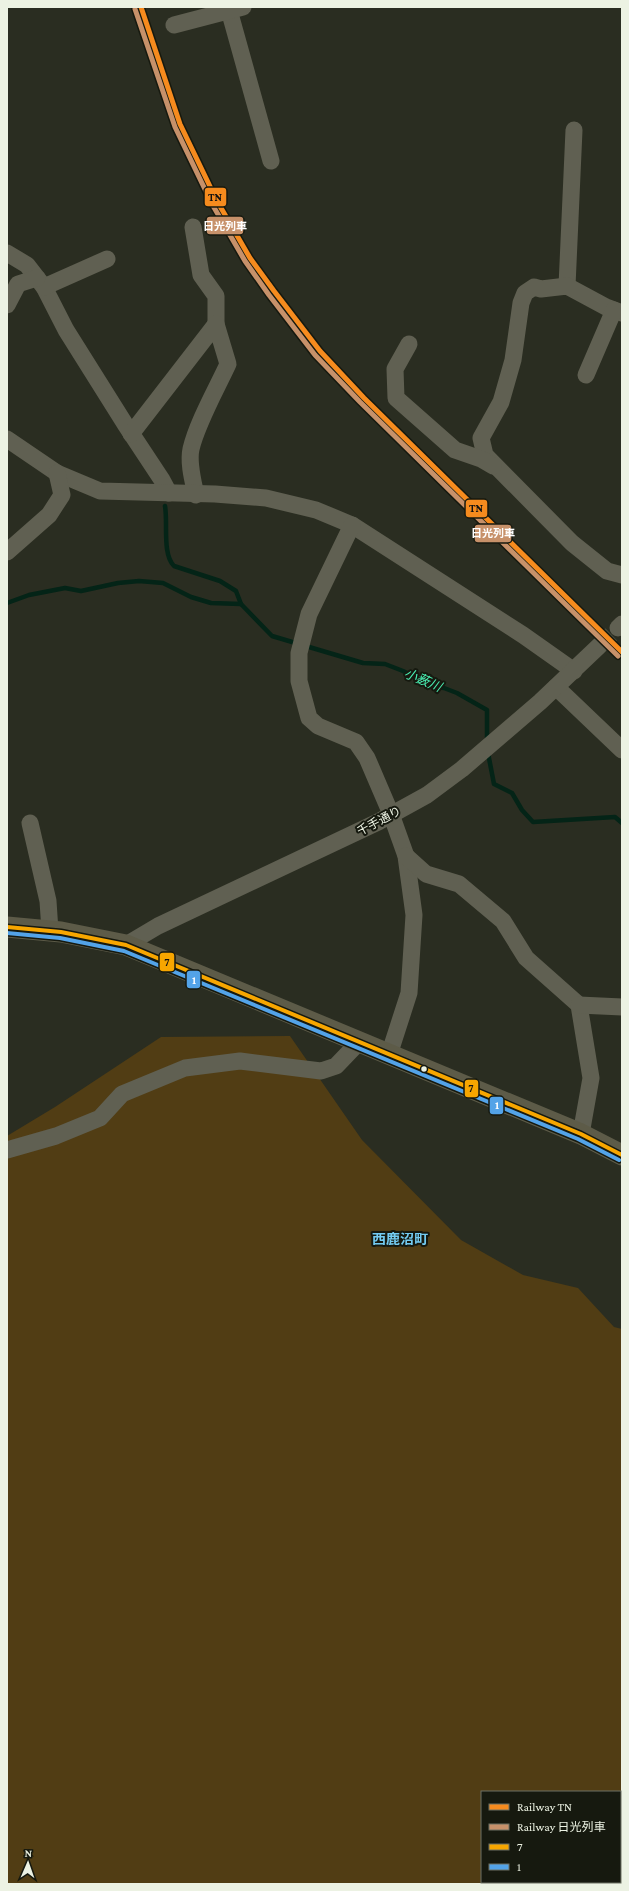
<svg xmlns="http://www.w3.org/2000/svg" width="629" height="1891" font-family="'Crimson Pro','Noto Sans JP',serif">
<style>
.green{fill:#513d14;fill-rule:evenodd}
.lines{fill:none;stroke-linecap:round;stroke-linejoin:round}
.stream{stroke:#042417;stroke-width:4.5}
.minor-tunnel{stroke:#474b3e;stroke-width:17;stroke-dasharray:17 8;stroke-linecap:butt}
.minor{stroke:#606052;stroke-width:17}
.major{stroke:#5d5b48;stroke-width:21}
.bus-1-casing{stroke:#16190f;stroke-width:7}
.bus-2-casing{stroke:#16190f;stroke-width:7}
.bus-1{stroke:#f7a600;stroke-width:4}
.bus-2{stroke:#53a3e8;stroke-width:4}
.rail-1-casing{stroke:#16190f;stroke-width:8}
.rail-2-casing{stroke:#16190f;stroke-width:8}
.rail-1{stroke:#f68b1e;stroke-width:5}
.rail-2{stroke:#c7916a;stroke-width:5}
.bus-dot{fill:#ecf2e3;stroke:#16190f;stroke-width:1.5}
.labels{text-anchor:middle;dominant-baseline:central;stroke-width:4;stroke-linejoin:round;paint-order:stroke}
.street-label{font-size:12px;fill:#ecf2e3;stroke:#16190f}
.water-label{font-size:13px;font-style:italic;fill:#4af0b4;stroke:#16190f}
.quarter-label{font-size:14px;font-weight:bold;fill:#73cbf1;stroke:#16190f}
.line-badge{stroke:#16190f;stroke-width:1.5}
.badge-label{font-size:11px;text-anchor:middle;font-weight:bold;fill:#fff}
.pale-badge-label{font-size:11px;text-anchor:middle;font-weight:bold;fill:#111}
</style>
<rect width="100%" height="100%" fill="#2a2d21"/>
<path class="green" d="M290 1036 362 1140 461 1240 523 1275 578 1288 614 1327 622 1329V1884H7V1136L55 1107 161 1037ZM482 1792H620V1882H482Z"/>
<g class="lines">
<g class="stream">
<path d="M165 506C168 523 162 554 174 566L220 581 236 591 241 604 272 636 363 663 385 664 403 671 435 687 444 688 457 693 487 710V741"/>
<polyline points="7,603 29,595 65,588 81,591 118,583 139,581 163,583 191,597 211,603 241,604"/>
<polyline points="488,753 494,784 512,793 522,810 533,822 615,817 622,823"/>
</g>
<polyline class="minor-tunnel" points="599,646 618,628"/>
<g class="minor">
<polyline points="229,10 271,161"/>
<polyline points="174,25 243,7"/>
<polyline points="193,227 201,275 216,296 216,324"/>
<polyline points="7,253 27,265 44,287 66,330 125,424 162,480 169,493"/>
<polyline points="567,286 574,130"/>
<polyline points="44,287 107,259"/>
<polyline points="7,305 18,284 37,278"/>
<polyline points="622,313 606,307 567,286 541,289 534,287 525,293 521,303 513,360 501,402 481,438 485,455 572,543 607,571 622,575"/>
<polyline points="409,344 395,369 396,398 455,450 481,459 493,466"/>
<polyline points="586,375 614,310"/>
<path d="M131 434 216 324 228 364C217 388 197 423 191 449 188 463 193 481 196 495"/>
<polyline points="7,439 57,473 100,491 215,494 266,498 316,510 352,525 523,635 574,671"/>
<polyline points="352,525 309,614 299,653 299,681 309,718 318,726 356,742 367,758 391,814 406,856 414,915 409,993 389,1055"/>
<polyline points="7,552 49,515 62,495 57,473"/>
<polyline points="618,628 622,624"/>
<polyline points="556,687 622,750"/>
<polyline points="30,823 48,901 50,931"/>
<polyline points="406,856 426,874 459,884 503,921 526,958 579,1005 591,1078 581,1134"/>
<polyline points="126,945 158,926 378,822 427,795 462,769 540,702 599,646"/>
<polyline points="579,1005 622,1007"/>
<polyline points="7,1150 56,1136 100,1118 122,1094 185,1068 240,1061 321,1071 336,1066 359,1042"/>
</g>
<polyline class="major" points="7,927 61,932 126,945 581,1134 622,1155"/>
<defs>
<polyline id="bus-1" points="7,927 61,932 126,945 581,1134 622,1155"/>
<polyline id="bus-2" points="7,933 60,938 124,951 578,1139 619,1160"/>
</defs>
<use href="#bus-1" class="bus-1-casing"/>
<use href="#bus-2" class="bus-2-casing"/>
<use href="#bus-1" class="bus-1"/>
<use href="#bus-2" class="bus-2"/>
<defs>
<polyline id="rail-1" points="141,7 180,124 217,201 250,258 274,291 320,351 364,398 622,652"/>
<polyline id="rail-2" points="135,9 175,127 212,204 245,261 269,295 315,355 360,402 618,656"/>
</defs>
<use href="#rail-1" class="rail-1-casing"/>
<use href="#rail-2" class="rail-2-casing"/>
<use href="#rail-1" class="rail-1"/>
<use href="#rail-2" class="rail-2"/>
</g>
<circle class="bus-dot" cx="424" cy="1069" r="3.5"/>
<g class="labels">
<g class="street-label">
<text transform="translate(379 821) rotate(-28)">千手通り</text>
</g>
<g class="water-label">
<text transform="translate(423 680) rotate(23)">小薮川</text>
</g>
<g class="quarter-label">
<text x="400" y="1239">西鹿沼町</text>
</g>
</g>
<g class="line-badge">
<rect x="204" y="187" width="23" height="20" rx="4" fill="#f68b1e"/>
<rect x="206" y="216" width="38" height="19" rx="4" fill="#c7916a"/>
<rect x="465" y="499" width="23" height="19" rx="4" fill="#f68b1e"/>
<rect x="474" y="524" width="38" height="19" rx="4" fill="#c7916a"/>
<rect x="159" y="952" width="16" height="20" rx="4" fill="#f7a600"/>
<rect x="186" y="970" width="15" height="19" rx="4" fill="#53a3e8"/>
<rect x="464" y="1079" width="15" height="19" rx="4" fill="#f7a600"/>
<rect x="489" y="1096" width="15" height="19" rx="4" fill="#53a3e8"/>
</g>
<g class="badge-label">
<text x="225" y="230">日光列車</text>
<text x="493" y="537">日光列車</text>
<text x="194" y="984">1</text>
<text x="497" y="1109">1</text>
</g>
<g class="pale-badge-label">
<text x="215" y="201">TN</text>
<text x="476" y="512">TN</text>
<text x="167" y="966">7</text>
<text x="471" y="1092">7</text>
</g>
<rect width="629" height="1891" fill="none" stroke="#ecf2e3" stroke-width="16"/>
<rect x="481" y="1791" width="140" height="92" fill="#16190f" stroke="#6c7064"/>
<rect x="489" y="1804" width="20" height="6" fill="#f68b1e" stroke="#6c7064"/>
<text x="517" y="1811" font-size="12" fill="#ecf2e3">Railway TN</text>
<rect x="489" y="1824" width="20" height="6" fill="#c7916a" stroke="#6c7064"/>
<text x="517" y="1831" font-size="12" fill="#ecf2e3">Railway 日光列車</text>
<rect x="489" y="1844" width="20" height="6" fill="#f7a600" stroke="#6c7064"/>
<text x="517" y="1851" font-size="12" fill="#ecf2e3">7</text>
<rect x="489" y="1864" width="20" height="6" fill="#53a3e8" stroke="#6c7064"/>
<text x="517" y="1871" font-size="12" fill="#ecf2e3">1</text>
<g transform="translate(28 1863) rotate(2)" stroke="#16190f" stroke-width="3" paint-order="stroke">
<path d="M0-3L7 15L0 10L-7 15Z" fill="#ecf2e3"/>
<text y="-6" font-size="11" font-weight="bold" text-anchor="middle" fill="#ecf2e3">N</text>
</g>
</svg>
